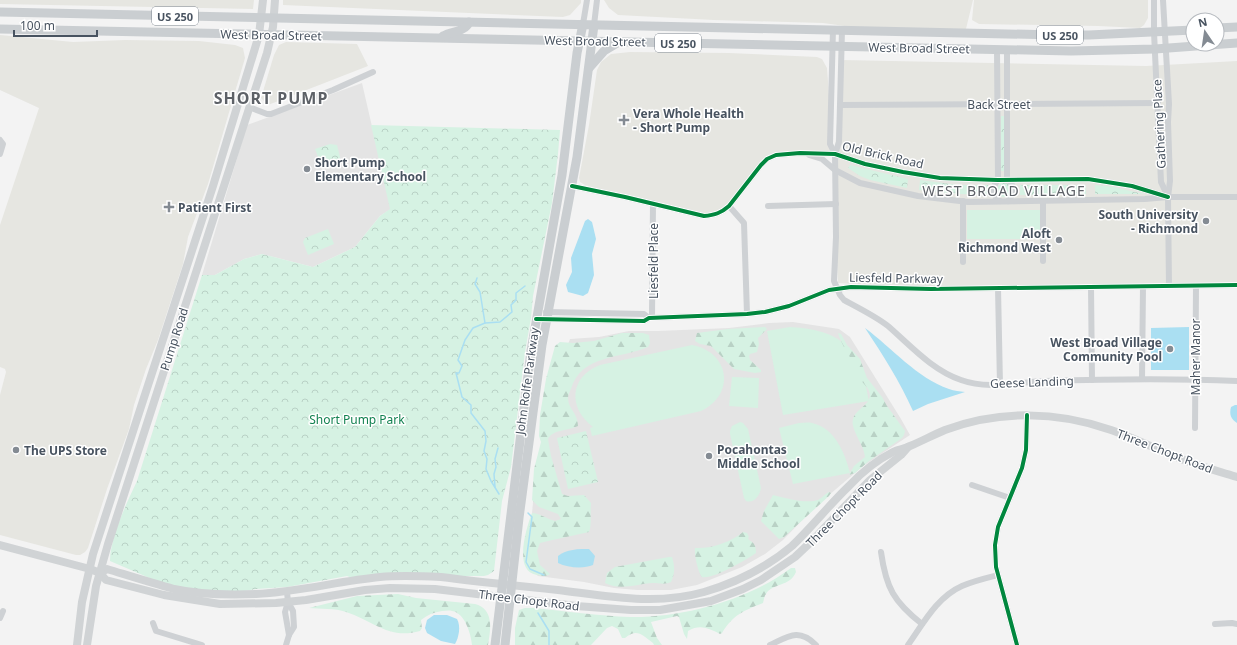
<svg xmlns="http://www.w3.org/2000/svg" width="1237" height="645" font-family="'Noto Sans',sans-serif">
<style>
.commercial{fill:#e6e6e1}
.education{fill:#e4e4e4}
.green{fill:#d6f2e3}
.forest{fill:url(#forest-firs)}
.park{fill:url(#park-crowns)}
.water{fill:#aadff2}
.lines{fill:none;stroke-linecap:round;stroke-linejoin:round}
.stream{stroke:#aadff2;stroke-width:1.5}
.street{stroke:#ced1d4;stroke-width:6}
.secondary{stroke:#d0d3d5;stroke-width:8}
.primary{stroke:#caced1;stroke-width:9}
.cycleway-casing{stroke:#fff;stroke-width:6}
.cycleway{stroke:#00873e;stroke-width:4}
.poi-dot{fill:#848b93;stroke:#fff;stroke-width:1.5}
.labels{text-anchor:middle;dominant-baseline:central;stroke-width:3;stroke-linejoin:round;paint-order:stroke}
.shield{fill:#fff;stroke:#7f8790;stroke-width:1}
.shield-label{font-size:11px;font-weight:bold;fill:#485360}
.street-label{font-size:12px;fill:#485360;stroke:#fff}
.poi-label{font-size:12px;font-weight:bold;fill:#485360;stroke:#fff;text-anchor:start}
.park-label{font-size:12px;fill:#138251;stroke:#fff}
.quarter-label{font-size:14px;letter-spacing:1px;fill:#5d6167;stroke:#fff}
.district-label{font-size:16px;font-weight:bold;letter-spacing:1px;fill:#5d6167;stroke:#fff}
</style>
<defs>
<pattern id="forest-firs" width="22" height="20" patternUnits="userSpaceOnUse"><rect width="22" height="20" fill="#d6f2e3"/><path d="M5 1l3.5 6h-7zM16 11l3.5 6h-7z" fill="#b9d1c5"/></pattern>
<pattern id="park-crowns" width="20" height="18" patternUnits="userSpaceOnUse"><rect width="20" height="18" fill="#d6f2e3"/><path d="M2 6a3 3 0 1 1 6 0M12 15a3 3 0 1 1 6 0" fill="none" stroke="#b9d1c5"/></pattern>
</defs>
<rect width="100%" height="100%" fill="#f3f3f3"/>
<g class="commercial">
<polygon points="0,0 254,0 253,9 0,4"/>
<polygon points="283,0 581,0 581,3 570,15 563,17 283,5"/>
<polygon points="604,0 973,0 965,33 881,31 823,23 714,20 618,15 609,8"/>
<polygon points="974,0 1148,0 1148,18 1144,25 1140,28 1098,26 979,24 972,20"/>
<polygon points="0,35 73,42 125,40 199,41 235,45 243,48 245,58 208,184 188,237 183,264 158,340 146,369 134,405 129,429 107,489 88,548 85,552 80,555 76,555 0,535 0,395 6,372 5,369 0,367 0,225 39,108 0,90"/>
<polygon points="286,42 357,44 368,66 268,105 261,98 274,55 279,45"/>
<polygon points="630,52 729,53 817,57 822,59 827,68 830,109 830,144 835,153 841,60 1146,66 1237,61 1237,285 931,289 838,283 836,237 835,154 800,153 767,159 729,206 714,215 625,197 585,185 580,182 579,178 589,125 597,70 601,62 611,54"/>
</g>
<g class="education">
<polygon points="362,83 391,209 380,216 355,247 313,267 262,254 244,259 215,275 202,275 247,125"/>
<polygon points="793,322 839,329 850,337 901,419 910,435 863,466 815,507 783,540 765,554 742,567 697,585 671,590 637,590 614,588 584,582 538,576 527,565 535,482 563,358 570,339 599,337 629,331 658,331 729,328 769,323"/>
</g>
<g class="green">
<rect x="967" y="210" width="73" height="29"/>
<path d="M790 327C807 328 832 331 845 345 849 349 860 368 862 374 866 382 867 393 869 401L783 415 767 331Z"/>
<path d="M692 345C730 352 736 395 701 411L592 436 590 428 593 427C568 408 569 377 600 365Z"/>
<polygon points="732,377 759,378 758,408 729,406"/>
<path d="M740 422 743 423 748 429 761 488C760 495 754 504 746 501L744 498 730 434V431L732 426Z"/>
<path d="M799 423C803 423 808 422 812 423 835 428 845 453 850 473L793 484 779 428Z"/>
</g>
<g class="forest">
<polygon points="765,327 767,329 758,338 759,344 757,352 750,354 749,356 750,360 761,370 761,372 755,373 734,369 711,346 700,344 695,341 697,333 728,329"/>
<path d="M622 333H643L649 335 650 343 648 347C621 359 581 354 571 389 570 391 568 395 568 398 568 409 578 413 578 426 568 431 553 429 548 439L551 456 562 494 568 496 584 495 591 503C590 512 592 525 589 532L548 541 540 543 537 551 540 565 550 574C546 577 542 576 537 575 513 572 526 528 532 513 539 513 547 519 555 521L561 519 558 514 539 507 532 500 534 469 541 442 539 436 540 415 546 379 555 346 560 342 573 343 594 341Z"/>
<path d="M838 333 841 334 847 345 860 359 867 378 882 397 887 406 905 431 904 435 902 438 869 461 855 473 849 475 854 466 865 457C864 444 850 429 853 419 856 408 874 404 869 391 867 386 862 383 860 378 856 372 854 365 851 359 846 350 841 343 838 333Z"/>
<path d="M829 492 831 493 829 496 784 537 779 539 761 521 764 511 773 495C785 498 806 504 818 500 822 498 825 494 829 492Z"/>
<path d="M743 532 747 533 749 537 748 538 749 540C755 543 756 547 756 553 746 560 712 580 702 577 698 572 694 554 695 548 711 549 731 542 743 532Z"/>
<path d="M669 557H672C675 566 675 574 671 582 665 585 659 583 652 583 636 584 621 591 605 583L607 573 615 567Z"/>
<path d="M791 568H795L796 572C790 587 772 583 766 594 764 596 764 600 763 603 743 611 734 614 722 633L720 634C708 628 700 624 688 631L687 639 684 634 679 617 677 616 651 622 657 638 662 645H654L653 643C642 635 637 628 625 638H622L618 629 612 626 607 628 591 645H515V628L519 610 525 608H534C565 611 599 616 630 617 682 618 749 600 791 568Z"/>
<path d="M398 594 416 598 475 604C494 609 491 629 488 645H472C471 634 465 613 452 611 449 610 445 611 442 611 434 612 427 615 421 620L422 628 420 631C389 640 374 621 346 612 335 608 320 609 309 608L357 596Z"/>
</g>
<g class="park">
<polygon points="1001,116 1005,116 1004,171 1001,171"/>
<path d="M371 125 560 130 558 154 552 203 533 296 531 318 525 352 511 467 502 501 494 571 488 575 484 576H416L357 580 347 576 287 587 256 589 227 594 175 589 110 561C110 538 127 502 137 481L202 275H215L244 259 262 254 313 267 355 247 380 216 390 209Z"/>
<polygon points="330,144 337,145 340,157 339,161 322,167 315,149"/>
<polygon points="850,165 908,179 907,188 870,180 860,176 848,168"/>
<polygon points="920,180 958,185 988,185 988,195 960,194 919,190"/>
<circle cx="1004" cy="190" r="7"/>
<polygon points="1020,185 1086,185 1086,194 1020,195"/>
<polygon points="1095,185 1113,187 1144,194 1095,194"/>
<polygon points="328,229 334,244 308,255 303,242 305,238"/>
<polygon points="586,431 598,482 568,489 557,438"/>
</g>
<g class="water">
<polygon points="588,219 592,222 593,226 596,239 592,254 594,275 588,293 583,296 568,292 566,285 572,272 571,258 585,221"/>
<polygon points="1189,327 1189,370 1151,370 1151,328"/>
<path d="M865 328C892 348 917 378 949 389 954 391 960 391 965 392L928 404 913 411C900 382 883 355 865 328Z"/>
<path d="M1235 405H1237V423C1231 419 1229 415 1231 407Z"/>
<path d="M589 549 595 556 593 565C584 569 568 568 558 563V556C566 549 579 549 589 549Z"/>
<path d="M434 615H447L457 619C461 626 459 637 455 644L441 641 427 633 425 628 427 620Z"/>
</g>
<g class="lines">
<g class="stream">
<polyline points="477,278 475,284 480,292 485,323"/>
<polyline points="495,487 494,474 496,467 495,459 498,448"/>
<polyline points="499,494 491,481 486,469 487,459 484,451 486,441 485,431 471,413 471,405 462,397 456,373 459,373 462,366 458,360 465,340 473,328 485,323 500,322 512,312 511,305 516,300 516,293 525,286"/>
<polyline points="528,513 532,517 526,562 530,569 544,575"/>
<polyline points="538,613 549,631 549,645"/>
</g>
<g class="street">
<polyline points="1154,0 1154,32 1161,182 1168,197"/>
<polyline points="1163,0 1169,104 1168,122 1170,181 1168,197 1169,286"/>
<polyline points="583,24 587,0"/>
<polyline points="594,25 597,0"/>
<polyline points="833,29 830,144 835,154"/>
<path d="M842 30 839 142 835 154 836 237 834 281 840 295 844 300C857 307 877 317 888 326 911 346 932 370 961 380 988 390 1018 382 1045 381 1109 379 1173 378 1237 381"/>
<path d="M997 50 998 180C992 186 992 197 1000 201"/>
<path d="M1007 50V180L1011 182C1014 190 1013 195 1008 201"/>
<polyline points="840,105 1158,103"/>
<polyline points="249,107 267,114 271,114 333,90 373,72"/>
<polyline points="0,140 3,144 0,154"/>
<polyline points="809,155 822,159 835,170 860,183 918,196 968,202 1145,199 1168,197 1237,197"/>
<path d="M572 186 625 197 704 216C715 215 721 213 729 206L761 165 767 159 776 155 800 153 835 154 865 164 903 172 940 178 998 180 1088 179 1132 186 1168 197"/>
<polyline points="1043,201 1043,261"/>
<polyline points="729,206 744,223 747,314"/>
<polyline points="768,206 836,204"/>
<polyline points="963,262 963,201"/>
<polyline points="1091,287 1092,380"/>
<polyline points="998,288 1000,385"/>
<polyline points="546,312 644,314 649,318"/>
<polyline points="652,318 653,203"/>
<polyline points="544,319 644,321 649,318 747,314 765,312 789,306 829,290 851,287 931,289 1237,285"/>
<polyline points="1142,379 1143,286"/>
<polyline points="1195,428 1196,286"/>
<polyline points="972,485 1010,498"/>
<path d="M881 552C886 588 894 602 922 624"/>
<polyline points="287,592 288,602 285,612 289,635"/>
<polyline points="0,618 3,611"/>
<polyline points="153,623 156,631 202,645"/>
<polyline points="1215,624 1232,623 1237,624"/>
<polyline points="286,645 289,635 294,627 293,611 288,602"/>
<path d="M770 645C789 636 799 628 816 645"/>
<path d="M908 645C923 624 937 597 962 586 973 581 986 578 998 575"/>
<polyline points="1017,645 996,567 995,545 998,527 1022,468 1026,450 1027,415"/>
</g>
<g class="secondary">
<polyline points="0,545 90,569 100,573 106,580 164,595 220,604 276,603 306,600 365,590 390,588 435,589 576,606 631,610 660,610 711,601 743,589 761,580 795,557 813,540 870,480 901,455 908,447"/>
<path d="M100 573 107 569C130 576 152 583 174 589 201 595 230 595 256 594 298 592 339 581 380 577 400 575 421 576 441 577 480 582 519 586 558 590 607 596 655 606 704 592 735 583 767 567 792 546 812 527 829 505 849 486 861 473 877 460 893 452 899 449 905 449 910 446 922 441 933 435 945 430 999 410 1057 411 1111 430 1134 438 1156 449 1179 458 1198 466 1218 471 1237 477"/>
<polyline points="77,645 82,602 93,554 213,186 259,35 263,0"/>
<polyline points="87,645 96,586 108,544 267,53 273,27 275,0"/>
</g>
<g class="primary">
<polyline points="0,12 1057,35 1089,35 1193,30"/>
<polyline points="1217,28 1237,27"/>
<polyline points="0,29 1071,51 1155,49 1237,43"/>
<path d="M443 36C452 31 465 32 469 22"/>
<polyline points="589,68 604,51 619,42"/>
<polyline points="495,645 531,351 562,175 577,53 583,24"/>
<polyline points="505,645 519,518 542,345 577,157 594,25"/>
</g>
<defs>
<g id="cycleway">
<path d="M572 186 625 197 704 216C715 215 721 213 729 206L761 165 767 159 776 155 800 153 835 154 865 164 903 172 940 178 998 180 1088 179 1132 186 1168 197"/>
<polyline points="536,319 644,321 649,318 747,314 765,312 789,306 829,290 851,287 931,289 1237,285"/>
<polyline points="1017,645 996,567 995,545 998,527 1022,468 1026,450 1027,415"/>
</g>
</defs>
<use href="#cycleway" class="cycleway-casing"/>
<use href="#cycleway" class="cycleway"/>
</g>
<g class="poi-dot">
<path d="M622 114h4v4h4v4h-4v4h-4v-4h-4v-4h4z"/>
<circle cx="307" cy="169" r="4"/>
<path d="M167 201h4v4h4v4h-4v4h-4v-4h-4v-4h4z"/>
<circle cx="1206" cy="221" r="4"/>
<circle cx="1059" cy="240" r="4"/>
<circle cx="1170" cy="349" r="4"/>
<circle cx="16" cy="450" r="4"/>
<circle cx="709" cy="456" r="4"/>
</g>
<g class="labels">
<g class="shield">
<rect x="152" y="7" width="46" height="18" rx="3"/>
<rect x="1037" y="26" width="46" height="18" rx="3"/>
<rect x="655" y="34" width="46" height="18" rx="3"/>
</g>
<g class="shield-label">
<text x="175" y="16">US 250</text>
<text x="1060" y="35">US 250</text>
<text x="678" y="43">US 250</text>
</g>
<g class="street-label">
<text transform="translate(271 35) rotate(1)">West Broad Street</text>
<text transform="translate(595 41) rotate(1)">West Broad Street</text>
<text transform="translate(919 48) rotate(1)">West Broad Street</text>
<text x="999" y="104">Back Street</text>
<text transform="translate(1159 124) rotate(-93)">Gathering Place</text>
<text transform="translate(883 155) rotate(13)">Old Brick Road</text>
<text transform="translate(653 261) rotate(-90)">Liesfeld Place</text>
<text transform="translate(896 278) rotate(1)">Liesfeld Parkway</text>
<text transform="translate(174 339) rotate(-72)">Pump Road</text>
<text transform="translate(1195 357) rotate(-90)">Maher Manor</text>
<text transform="translate(527 381) rotate(-82)">John Rolfe Parkway</text>
<text transform="translate(1032 382) rotate(-2)">Geese Landing</text>
<text transform="translate(1165 451) rotate(21)">Three Chopt Road</text>
<text transform="translate(844 509) rotate(-45)">Three Chopt Road</text>
<text transform="translate(529 600) rotate(7)">Three Chopt Road</text>
</g>
<g class="poi-label">
<text x="633" y="113">Vera Whole Health<tspan x="633" dy="14">- Short Pump</tspan></text>
<text x="315" y="162">Short Pump<tspan x="315" dy="14">Elementary School</tspan></text>
<text x="178" y="207">Patient First</text>
<text x="1198" y="214" text-anchor="end">South University<tspan x="1198" dy="14">- Richmond</tspan></text>
<text x="1051" y="233" text-anchor="end">Aloft<tspan x="1051" dy="14">Richmond West</tspan></text>
<text x="1162" y="342" text-anchor="end">West Broad Village<tspan x="1162" dy="14">Community Pool</tspan></text>
<text x="717" y="449">Pocahontas<tspan x="717" dy="14">Middle School</tspan></text>
<text x="24" y="450">The UPS Store</text>
</g>
<g class="park-label">
<text x="357" y="419">Short Pump Park</text>
</g>
<g class="quarter-label">
<text x="1004" y="190">WEST BROAD VILLAGE</text>
</g>
<g class="district-label">
<text x="271" y="98">SHORT PUMP</text>
</g>
</g>
<g transform="translate(1205 32) rotate(347)"><circle r="19" fill="#ffffff" stroke="#b6babf"/>
<path d="M0-3L7 15L0 10L-7 15Z" fill="#848b93"/>
<text y="-6" font-size="11" font-weight="bold" text-anchor="middle" fill="#485360">N</text>
</g>
<path d="M14 30v6h83v-6" fill="none" stroke="#485360" stroke-width="2"/>
<text x="20" y="30" font-size="12" fill="#485360" stroke="#ffffff" stroke-width="3" paint-order="stroke">100 m</text>
</svg>
